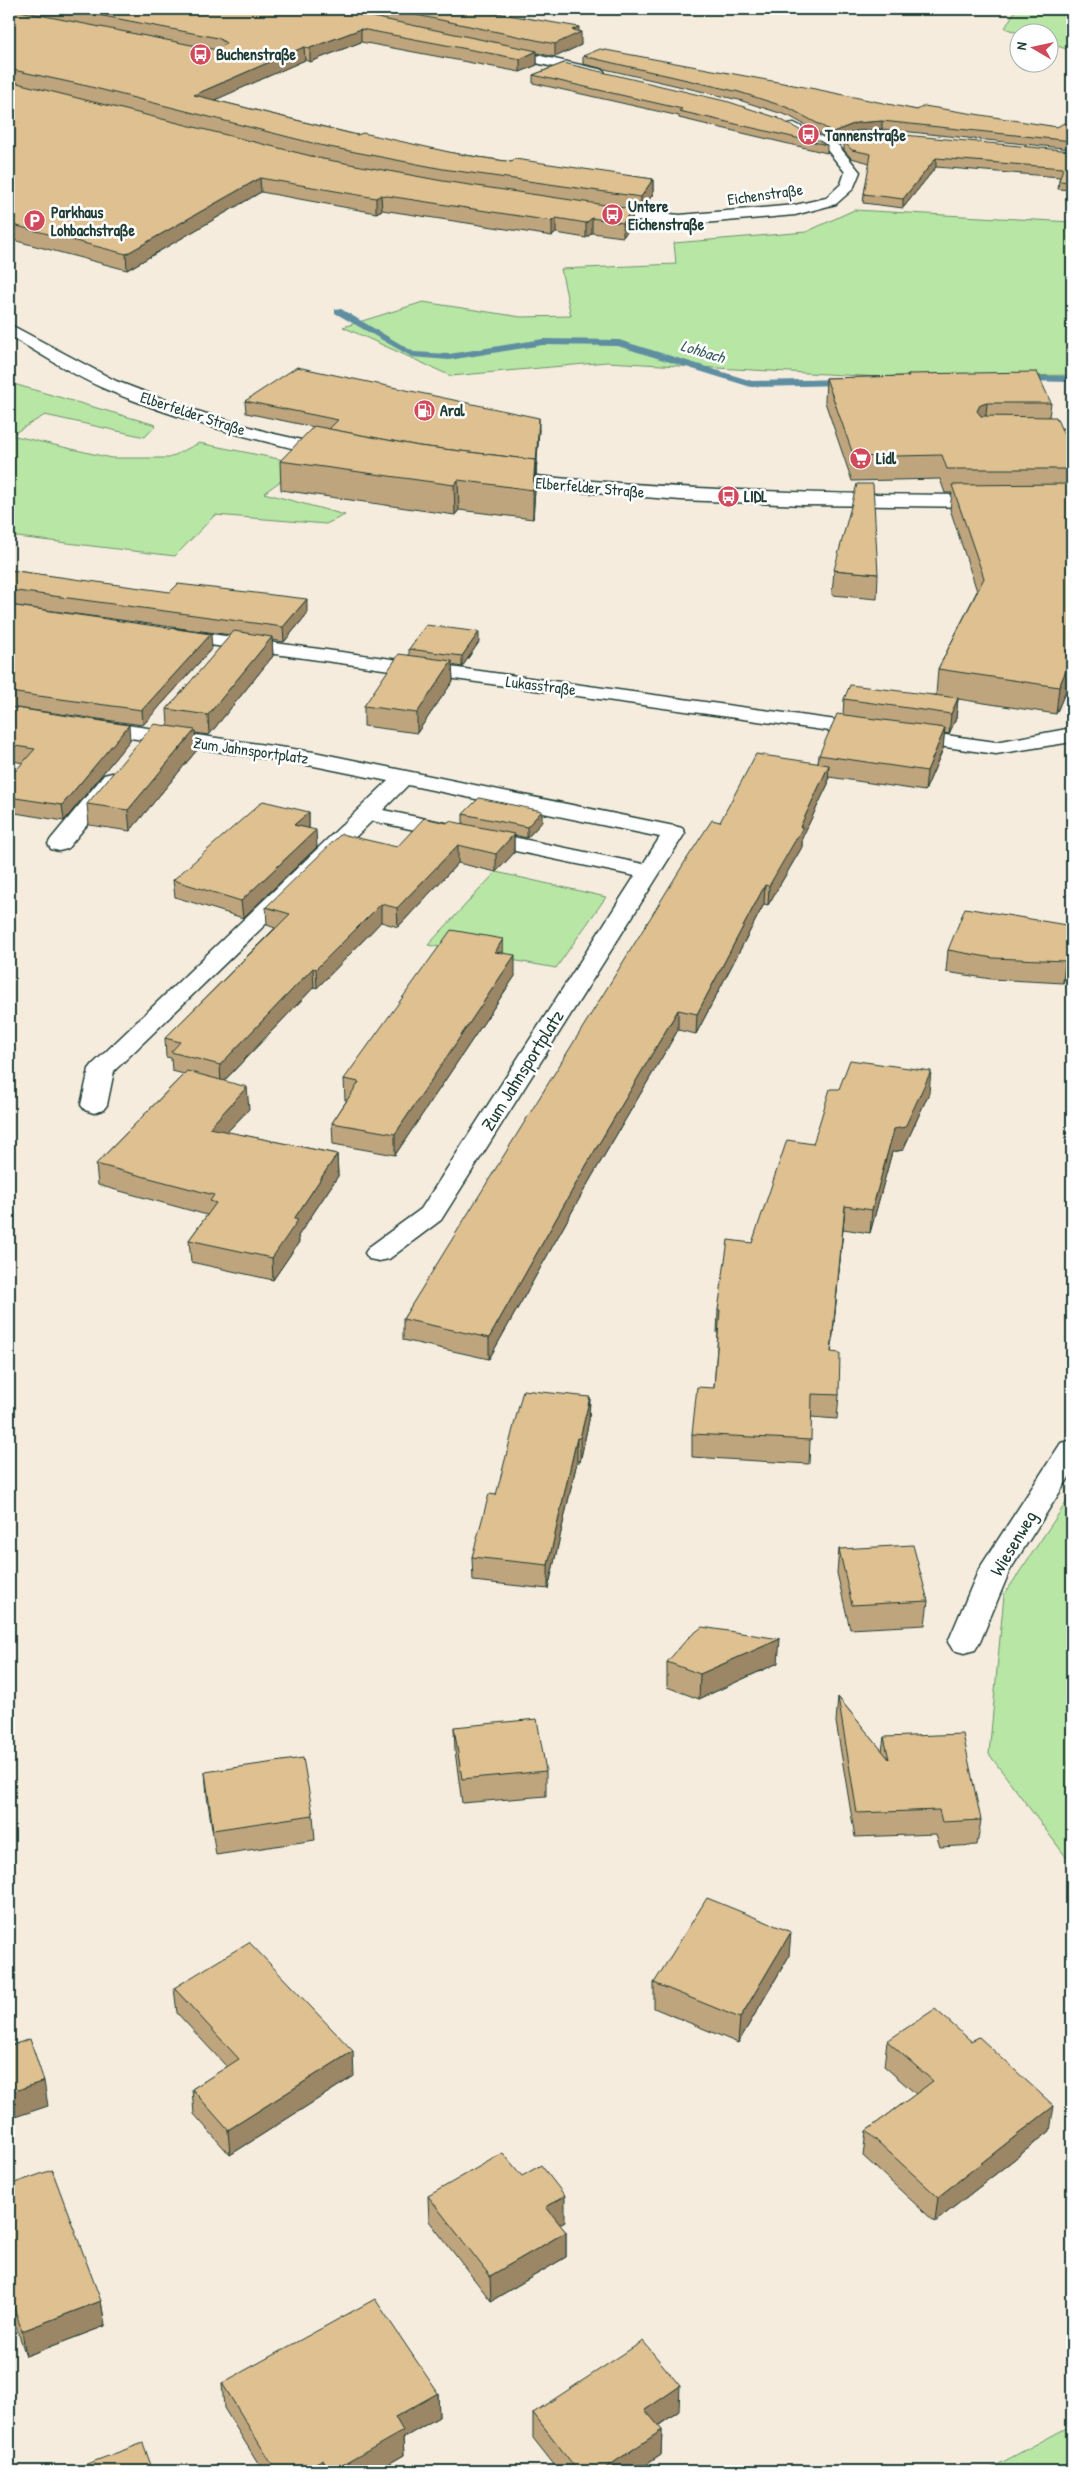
<svg xmlns="http://www.w3.org/2000/svg" width="1081" height="2480" font-family="'Patrick Hand',sans-serif">
<style>
.green{fill:#b8e6a4;stroke:#6c926c}
.lines{fill:none;stroke-linecap:round;stroke-linejoin:round}
.stream{fill:#5f8ea1;fill-rule:evenodd}
.minor-casing{stroke:#1f3d34;stroke-width:3}
.secondary-casing{stroke:#1f3d34;stroke-width:3}
.minor{fill:#fff;fill-rule:evenodd}
.secondary{fill:#fff;fill-rule:evenodd}
.wall{fill:#bfa57d;stroke:#1f3d34}
.shaded-wall{fill:#9b8666;stroke:#1f3d34}
.building{fill:#dec091;stroke:#1f3d34}
.labels{text-anchor:middle;dominant-baseline:central;stroke-width:5;stroke-linejoin:round;paint-order:stroke}
.far-poi-label{font-size:16px;font-weight:bold;fill:#1f3d34;stroke:#fff;text-anchor:start}
.far-street-label{font-size:16px;fill:#1f3d34;stroke:#fff}
.far-water-label{font-size:16px;font-style:italic;fill:#3a5f61;stroke:#fff}
.street-label{font-size:19px;fill:#1f3d34;stroke:#fff}
</style>
<rect width="100%" height="100%" fill="#f5ecde"/>
<filter id="ink" filterUnits="userSpaceOnUse"><feTurbulence type="fractalNoise" baseFrequency=".02" numOctaves="2"/><feDisplacementMap in="SourceGraphic" scale="10" xChannelSelector="R" yChannelSelector="G"/><feConvolveMatrix kernelMatrix="1 2 1 2 8 2 1 2 1" color-interpolation-filters="sRGB"/></filter>
<g filter="url(#ink)">
<g class="green">
<polygon points="1016,9 1072,9 1072,51 1049,43 1048,32 1018,33 1005,28"/>
<polygon points="854,210 1072,222 1072,375 898,378 607,362 451,376 343,327 423,302 521,317 571,316 561,269 676,264 674,243 806,232"/>
<polygon points="10,383 156,425 145,437 45,415 11,435 111,458 169,458 199,443 304,464 264,493 345,515 326,524 215,515 175,556 9,536"/>
<polygon points="496,872 606,897 556,968 428,945"/>
<polygon points="1072,1494 1072,1865 989,1754 1004,1595"/>
<polygon points="1072,2425 1072,2471 986,2471"/>
</g>
<g class="lines">
<g class="stream">
<polygon points="335,309 341,309 414,352 449,354 543,339 619,340 752,381 844,379 848,382 844,385 751,387 618,346 543,345 449,360 412,357 335,313"/>
<polygon points="1023,376 1072,376 1072,382 1020,381 1020,377"/>
</g>
<defs>
<g id="minor">
<polygon points="501,47 603,70 605,73 598,77 496,54 494,51"/>
<polygon points="819,122 882,131 889,135 882,139 814,129 812,126"/>
<polygon points="794,123 838,145 860,172 853,189 836,204 795,215 680,225 594,217 586,212 594,207 680,215 795,205 826,198 841,184 845,172 828,151 789,130 787,127 789,124"/>
<polygon points="1072,429 1072,439 1026,440 1020,439 1017,435 1020,431 1026,430"/>
<polygon points="174,629 996,742 1072,728 1072,742 996,754 167,639 164,635 167,631"/>
<path d="M92 720 314 752 674 826 682 828 685 833 441 1220 389 1259 379 1261 369 1259 365 1253 369 1247 421 1209 635 876 372 821 114 1071 107 1105 103 1110 94 1113 85 1110 81 1105 89 1069 93 1064 388 781 314 766 84 731 81 726 84 721ZM408 785 660 837 643 864 383 810Z"/>
<polygon points="112,773 120,775 123,780 120,785 67,849 59,851 51,849 48,844 51,839 104,775"/>
<polygon points="1072,1440 1072,1473 1010,1570 980,1642 975,1650 964,1653 953,1650 948,1642 979,1569 1061,1443"/>
</g>
<g id="secondary">
<path d="M9 324 116 381 187 408 270 433 337 448 340 452 337 456 331 457C254 440 178 420 105 389 72 375 40 353 9 336Z"/>
<path d="M497 472C660 490 824 495 988 495L995 497 997 501 995 505 988 507 804 505 681 500 558 490 490 482 488 478 490 474Z"/>
</g>
</defs>
<use href="#minor" class="minor-casing"/>
<use href="#secondary" class="secondary-casing"/>
<use href="#minor" class="minor"/>
<use href="#secondary" class="secondary"/>
</g>
<g class="wall">
<polygon points="9,9 473,9 579,32 581,45 555,57 537,53 537,65 520,72 361,42 310,62 305,60 214,100 357,135 458,154 512,162 653,179 653,194 640,212 632,210 632,224 623,237 592,233 586,238 556,233 552,236 382,210 376,213 261,192 127,270 9,239"/>
<polygon points="583,56 917,110 1057,127 1072,124 1072,149 882,129 856,131 832,140 789,116 739,100 583,64"/>
<polygon points="564,63 827,145 827,153 679,118 679,116 533,83 533,75"/>
<polygon points="844,142 1072,151 1072,190 1058,189 1059,181 1060,177 936,167 903,208 863,203 864,194 870,163 851,158 844,150"/>
<polygon points="908,374 1051,403 1049,417 1064,435 1072,434 1072,676 1056,714 958,699 956,718 949,734 944,733 943,749 925,791 829,777 828,784 802,838 802,847 768,905 764,904 696,1034 678,1030 591,1178 489,1359 403,1340 403,1319 720,822 818,763 819,755 843,714 844,699 936,695 938,669 977,591 950,509 952,493 945,493 940,479 852,481 825,402 826,378 908,376"/>
<polygon points="245,401 539,429 536,475 535,475 535,490 533,519 459,510 455,515 281,490 280,461 314,427 246,413"/>
<polygon points="9,570 307,614 284,642 272,640 273,656 209,735 195,733 197,750 130,831 89,825 87,804 168,726 167,709 231,635 9,605"/>
<polygon points="834,570 878,574 877,599 832,595"/>
<polygon points="9,605 212,648 143,725 9,707"/>
<polygon points="479,642 462,667 452,665 453,681 417,733 364,726 364,706 409,655 409,649"/>
<polygon points="9,707 130,740 64,821 9,812 9,778 23,763 9,760"/>
<polygon points="309,812 309,828 317,847 243,918 175,897 173,880"/>
<polygon points="463,814 542,822 527,838 514,835 514,853 496,872 458,863 398,927 381,922 317,988 314,987 224,1081 249,1109 227,1132 337,1154 338,1176 298,1236 299,1242 273,1280 191,1262 189,1240 207,1215 98,1185 96,1164 184,1074 172,1071 171,1058 166,1057 165,1038 275,928 267,925 266,907 397,847 447,823 463,824"/>
<polygon points="1072,926 1063,983 991,979 946,972 948,950"/>
<polygon points="503,939 503,953 515,976 395,1155 333,1144 332,1123 347,1100 345,1100 344,1079"/>
<polygon points="839,1089 929,1093 903,1150 892,1152 870,1233 843,1229 831,1352 839,1395 837,1419 811,1417 809,1464 692,1457 692,1434 714,1388 718,1333 717,1333 718,1310 752,1243 813,1144"/>
<polygon points="590,1397 589,1420 580,1462 577,1462 548,1589 473,1581 472,1557 496,1495"/>
<polygon points="839,1549 928,1601 925,1625 850,1629 837,1573"/>
<polygon points="667,1662 778,1663 699,1699 667,1687"/>
<polygon points="838,1697 882,1751 884,1737 981,1820 977,1845 940,1847 936,1834 855,1837 836,1722"/>
<polygon points="454,1727 546,1771 546,1796 462,1803 455,1751"/>
<polygon points="205,1772 313,1815 315,1840 216,1855 207,1796"/>
<polygon points="789,1956 738,2043 654,2008 654,1983"/>
<polygon points="174,1988 354,2076 230,2155 194,2114 192,2089 227,2067 177,2013"/>
<polygon points="887,2041 1050,2131 935,2222 863,2156 866,2131 916,2094 884,2066"/>
<polygon points="522,2176 565,2221 559,2224 566,2232 566,2257 491,2301 429,2221 428,2196"/>
<polygon points="9,2185 101,2301 105,2326 26,2356 9,2305"/>
<polygon points="222,2383 438,2393 439,2417 403,2438 404,2455 376,2471 263,2471 224,2408"/>
<polygon points="679,2411 658,2426 662,2430 661,2455 637,2471 559,2471 533,2438 533,2413"/>
</g>
<g class="shaded-wall">
<polygon points="579,27 579,33 581,32 581,45 555,57 555,44 572,30"/>
<polygon points="361,29 361,42 310,62 310,48"/>
<polygon points="304,47 305,60 195,109 194,95"/>
<polygon points="537,51 537,65 520,72 520,59"/>
<polygon points="882,121 882,129 856,131 832,140 833,132 856,123"/>
<polygon points="936,158 936,167 903,208 903,199"/>
<polygon points="260,178 261,192 127,270 126,254"/>
<polygon points="653,179 653,194 640,212 641,197"/>
<polygon points="381,195 382,210 376,213 376,198"/>
<polygon points="632,209 632,224 623,237 623,223"/>
<polygon points="556,218 556,233 552,236 552,221"/>
<polygon points="592,218 592,233 586,238 586,223"/>
<polygon points="987,403 985,427 977,411 980,405"/>
<polygon points="539,418 539,429 536,475 536,464"/>
<polygon points="535,460 535,490 533,519 533,490"/>
<polygon points="458,480 459,510 455,515 454,485"/>
<polygon points="307,599 307,614 284,642 283,627"/>
<polygon points="479,632 479,642 462,667 462,656"/>
<polygon points="211,634 212,648 143,725 142,710"/>
<polygon points="272,637 273,656 209,735 208,715"/>
<polygon points="1072,656 1072,676 1056,714 1059,687"/>
<polygon points="452,661 453,681 417,733 417,713"/>
<polygon points="958,698 956,718 949,734 951,714"/>
<polygon points="129,725 130,740 64,821 62,805"/>
<polygon points="945,728 943,749 925,791 927,771"/>
<polygon points="195,730 197,750 130,831 128,810"/>
<polygon points="829,765 828,784 802,838 802,847 768,905 769,886 800,827"/>
<polygon points="542,811 542,822 527,838 527,827"/>
<polygon points="309,812 309,829 294,825"/>
<polygon points="316,830 317,847 243,918 241,901"/>
<polygon points="514,834 514,853 496,872 496,854"/>
<polygon points="458,845 458,863 398,927 397,908"/>
<polygon points="765,885 764,904 696,1034 697,1014"/>
<polygon points="381,904 381,922 317,988 316,969"/>
<polygon points="503,939 503,959 495,952"/>
<polygon points="1072,946 1072,961 1063,983 1065,961"/>
<polygon points="515,955 515,976 395,1155 395,1134"/>
<polygon points="313,968 314,987 221,1084 220,1065"/>
<polygon points="678,1010 678,1030 591,1178 489,1359 489,1338 591,1157"/>
<polygon points="931,1071 929,1093 903,1150 892,1152 870,1233 872,1210 894,1129"/>
<polygon points="247,1087 249,1109 210,1150 209,1128"/>
<polygon points="337,1154 338,1176 298,1236 299,1242 273,1280 272,1258 294,1219"/>
<polygon points="845,1206 843,1229 829,1376 831,1352"/>
<polygon points="590,1397 589,1420 580,1462 580,1438"/>
<polygon points="577,1438 577,1462 548,1589 548,1565"/>
<polygon points="780,1639 778,1663 699,1699 700,1674"/>
<polygon points="9,1656 12,1679 9,1680"/>
<polygon points="791,1932 789,1956 738,2043 740,2018"/>
<polygon points="353,2051 354,2076 230,2155 228,2130"/>
<polygon points="44,2081 48,2106 9,2119 9,2093"/>
<polygon points="1054,2106 1050,2131 935,2222 938,2197"/>
<polygon points="565,2196 565,2221 546,2232 546,2207"/>
<polygon points="566,2232 566,2257 491,2301 490,2276"/>
<polygon points="101,2301 105,2326 26,2356 22,2331"/>
<polygon points="680,2386 679,2411 644,2435 645,2410"/>
<polygon points="438,2393 439,2417 403,2438 404,2455 376,2471 332,2471 395,2417"/>
<polygon points="662,2430 661,2455 637,2471 601,2471"/>
<polygon points="323,2459 324,2471 302,2471"/>
</g>
<g class="building">
<polygon points="9,9 217,50 226,43 218,38 67,9 334,9 537,51 520,59 361,29 310,48 304,47 194,95 357,135 363,133 458,154 512,162 515,159 653,179 641,197 443,169 324,146 87,86 9,69"/>
<polygon points="388,9 473,9 579,27 572,30 581,32 555,44"/>
<polygon points="600,49 815,89 917,110 924,106 1057,127 1064,123 1071,124 1072,124 1072,141 882,121 856,123 833,132 789,108 739,92 583,56"/>
<polygon points="564,63 729,102 778,118 827,145 679,111 682,109 533,75"/>
<polygon points="9,81 323,159 443,181 632,209 623,223 592,218 586,223 556,218 552,221 381,195 376,198 260,178 126,254 9,224"/>
<polygon points="883,133 1072,151 1072,182 1059,181 1063,168 936,158 903,199 864,194 871,154 852,150 844,142 857,136"/>
<polygon points="297,367 539,418 536,464 535,464 535,460 419,446 329,429 338,420 245,401"/>
<polygon points="1037,372 1051,403 987,403 980,405 977,411 981,416 1056,417 1064,435 1072,434 1072,469 947,469 942,455 854,457 826,378 909,376 908,374"/>
<polygon points="314,426 419,446 535,460 533,490 458,480 454,485 280,461"/>
<polygon points="857,484 873,484 878,574 834,570"/>
<polygon points="1072,484 1072,656 1059,687 938,669 984,578 952,485"/>
<polygon points="9,570 170,592 178,584 307,599 283,627 9,590"/>
<polygon points="9,605 211,634 142,710 9,692"/>
<polygon points="426,625 479,632 462,656 409,649"/>
<polygon points="234,631 272,637 208,715 167,709"/>
<polygon points="399,654 452,661 417,713 364,706"/>
<polygon points="850,685 958,698 951,714 844,699"/>
<polygon points="9,707 129,725 62,805 9,797 9,778 35,749 9,745"/>
<polygon points="837,714 945,728 927,771 819,755"/>
<polygon points="154,724 195,730 128,810 87,804"/>
<polygon points="756,754 829,765 800,827 803,827 769,886 765,885 697,1014 678,1010 591,1157 489,1338 403,1319 686,860 712,820 720,822"/>
<polygon points="479,798 542,811 527,827 463,814"/>
<polygon points="263,801 309,812 294,825 316,830 241,901 173,880"/>
<polygon points="424,818 447,823 449,821 514,834 496,854 458,845 397,908 381,904 316,969 313,968 220,1065 171,1052 180,1042 165,1038 290,914 266,907 341,834 397,847"/>
<polygon points="965,908 1072,926 1072,946 1065,961 993,958 948,950"/>
<polygon points="451,930 503,939 495,952 515,955 395,1134 332,1123 359,1082 344,1079"/>
<polygon points="850,1060 931,1071 905,1127 894,1129 872,1210 845,1206 831,1352 840,1353 839,1395 812,1394 811,1440 692,1434 697,1387 714,1388 720,1310 718,1310 728,1240 752,1243 787,1140 813,1144 830,1089 839,1089"/>
<polygon points="187,1071 247,1087 209,1128 337,1154 294,1219 298,1220 272,1258 189,1240 216,1203 210,1201 214,1195 96,1164"/>
<polygon points="523,1390 590,1397 580,1438 577,1438 548,1565 472,1557 489,1494 496,1495"/>
<polygon points="913,1545 928,1601 852,1605 839,1549"/>
<polygon points="702,1627 780,1639 700,1674 667,1662 688,1638"/>
<polygon points="838,1697 889,1759 884,1737 963,1734 981,1820 942,1822 939,1810 857,1813"/>
<polygon points="537,1719 546,1771 462,1779 454,1727"/>
<polygon points="303,1758 313,1815 213,1830 205,1772"/>
<polygon points="707,1898 791,1932 740,2018 654,1983"/>
<polygon points="249,1942 353,2051 228,2130 192,2089 239,2059 174,1988"/>
<polygon points="935,2009 971,2041 979,2037 1054,2106 938,2197 866,2131 933,2081 887,2041"/>
<polygon points="30,2039 44,2081 9,2093 9,2046"/>
<polygon points="503,2153 522,2176 541,2165 565,2196 546,2207 566,2232 490,2276 428,2196"/>
<polygon points="52,2170 101,2301 22,2331 9,2293 9,2185"/>
<polygon points="375,2299 438,2393 395,2417 403,2431 332,2471 331,2471 323,2459 302,2471 276,2471 222,2383"/>
<polygon points="643,2341 680,2386 645,2410 662,2430 601,2471 578,2471 533,2413"/>
<polygon points="143,2443 153,2471 68,2471"/>
</g>
</g>
<defs>
<symbol id="bus-disc" viewBox="-11 -11 22 22"><circle r="9.5" fill="#d1495b" stroke="#fff"/><path d="M-5-6H5V4H4V6H2V4H-2V6H-4V4H-5ZM-3.5-4V0h7V-4ZM-3.5 1.2v1.5H-2V1.2ZM2 1.2v1.5H3.5V1.2Z" fill="#fff"/></symbol>
<symbol id="parking-disc" viewBox="-11 -11 22 22"><circle r="9.5" fill="#d1495b" stroke="#fff"/><path d="M-3.5-5.5H1a3.5 3.5 0 0 1 0 7H-1V5.5H-3.5ZM-1-3.4V-.6H.8a1.4 1.4 0 0 0 0-2.8Z" fill="#fff"/></symbol>
<symbol id="fuel-disc" viewBox="-11 -11 22 22"><circle r="9.5" fill="#d1495b" stroke="#fff"/><path d="M-5.5-6h7V0h2V4h1.3V-2.5L3-4.5l.8-.8L6-3V5H2.5V1h-1V6h-7ZM-4.2-4.7v3.2H.2V-4.7Z" fill="#fff"/></symbol>
<symbol id="supermarket-disc" viewBox="-11 -11 22 22"><circle r="9.5" fill="#d1495b" stroke="#fff"/><path d="M-6-5.5h2.5l.6 2H6L4.5 2H-2.5L-4.4-4H-6ZM-1.5 3.2a1.3 1.3 0 1 0 .1 0ZM3 3.2a1.3 1.3 0 1 0 .1 0Z" fill="#fff"/></symbol>
</defs>
<g fill-rule="evenodd">
<use href="#bus-disc" x="188" y="42" width="25" height="25"/>
<use href="#bus-disc" x="796" y="122" width="25" height="25"/>
<use href="#bus-disc" x="600" y="202" width="25" height="25"/>
<use href="#parking-disc" x="22" y="208" width="25" height="25"/>
<use href="#fuel-disc" x="412" y="398" width="25" height="25"/>
<use href="#supermarket-disc" x="848" y="446" width="25" height="25"/>
<use href="#bus-disc" x="716" y="484" width="25" height="25"/>
</g>
<g class="labels">
<g class="far-poi-label">
<text x="216" y="54">Buchenstraße</text>
<text x="825" y="135">Tannenstraße</text>
<text x="628" y="206">Untere<tspan x="628" dy="18">Eichenstraße</tspan></text>
<text x="51" y="212">Parkhaus<tspan x="51" dy="18">Lohbachstraße</tspan></text>
<text x="440" y="410">Aral</text>
<text x="876" y="458">Lidl</text>
<text x="744" y="496">LIDL</text>
</g>
<g class="far-street-label">
<text transform="translate(765 194) rotate(-8)">Eichenstraße</text>
<text transform="translate(193 413) rotate(18)">Elberfelder Straße</text>
<text transform="translate(590 487) rotate(5)">Elberfelder Straße</text>
<text transform="translate(541 685) rotate(7)">Lukasstraße</text>
<text transform="translate(251 750) rotate(8)">Zum Jahnsportplatz</text>
</g>
<g class="far-water-label">
<text transform="translate(703 351) rotate(17)">Lohbach</text>
</g>
<g class="street-label">
<text transform="translate(522 1070) rotate(-58)">Zum Jahnsportplatz</text>
<text transform="translate(1013 1543) rotate(-59)">Wiesenweg</text>
</g>
</g>
<rect width="1081" height="2480" fill="none" stroke="#fff" stroke-width="30"/>
<rect x="15" y="15" width="1051" height="2450" fill="none" stroke="#1f3d34" stroke-width="2" filter="url(#ink)"/>
<g transform="translate(1034 48) rotate(279)"><circle r="24" fill="#ffffff" stroke="#a5b1ae"/>
<path d="M0-4L9 19L0 12L-9 19Z" fill="#d1495b"/>
<text y="-8" font-size="14" font-weight="bold" text-anchor="middle" fill="#1f3d34">N</text>
</g>
</svg>
